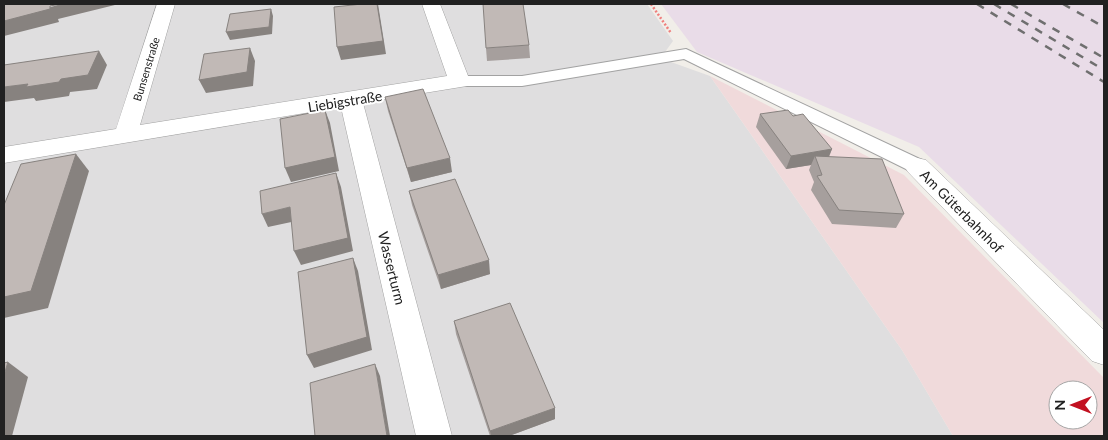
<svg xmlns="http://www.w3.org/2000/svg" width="1108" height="440" font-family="Lato,sans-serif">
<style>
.residential{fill:#dfdedf}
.commercial{fill:#f0dadb;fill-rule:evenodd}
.industrial{fill:#e9dce8}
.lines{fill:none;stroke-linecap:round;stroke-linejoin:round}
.service-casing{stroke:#a2a2a2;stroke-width:2}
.minor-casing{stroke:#a2a2a2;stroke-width:1}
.path{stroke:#ef7e7c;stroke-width:2.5;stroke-dasharray:2 2;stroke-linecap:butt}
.service{fill:#fff;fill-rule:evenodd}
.minor{fill:#fff;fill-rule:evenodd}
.rail{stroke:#6f6f6f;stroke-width:2.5;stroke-dasharray:8 8;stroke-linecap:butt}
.wall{fill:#a69f9d}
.shaded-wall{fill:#87827f}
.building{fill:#c1b9b6;stroke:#87827f}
.labels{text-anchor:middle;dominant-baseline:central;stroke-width:4;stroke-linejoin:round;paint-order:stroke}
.far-street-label{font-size:11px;fill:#212121;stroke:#fff}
.street-label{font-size:14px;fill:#212121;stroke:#fff}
</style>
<rect width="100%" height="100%" fill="#f1eee9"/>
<polygon class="residential" points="4,4 647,4 673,41 665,52 671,62 710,76 902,350 953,436 4,436"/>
<path class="commercial" d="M710 76 904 175 1104 378V436H953L902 350ZM1058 390H1088V420H1058Z"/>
<polygon class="industrial" points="661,4 1104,4 1104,323 919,147 697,52"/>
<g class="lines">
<defs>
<polygon id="service" points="686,49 924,161 927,166 924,171 917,173 910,171 684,59 522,86 459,86 453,85 451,81 453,77 459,76 522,76"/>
<g id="minor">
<polygon points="157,4 175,4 140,125 447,76 422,4 440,4 470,81 467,86 363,103 452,436 416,436 341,107 4,163 4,147 116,129"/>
<polygon points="917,158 926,160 1104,330 1104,365 1092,361 908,172 904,166 908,160"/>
</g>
</defs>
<use href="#service" class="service-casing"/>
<use href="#minor" class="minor-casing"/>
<polyline class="path" points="651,4 671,33"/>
<use href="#service" class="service"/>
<use href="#minor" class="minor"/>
<g class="rail">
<polyline points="977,4 1104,82"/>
<polyline points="994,4 1104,70"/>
<polyline points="1011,4 1104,58"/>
<polyline points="1063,4 1104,27"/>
</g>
</g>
<g class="wall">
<polygon points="529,45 530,58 487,61 486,48"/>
<polygon points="385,97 452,172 411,182 388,111"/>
<polygon points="760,114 793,116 832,149 829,157 904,214 896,228 832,224 811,190 814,182 809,170 811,165 786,169 756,127"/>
<polygon points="409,191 490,274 441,289 412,205"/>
<polygon points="454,321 555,408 555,419 509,436 490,436 456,334"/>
</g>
<g class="shaded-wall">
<polygon points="61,4 119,4 58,19 59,22 4,36 4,21"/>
<polygon points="378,4 386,54 341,60 337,47"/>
<polygon points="271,9 273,16 272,34 230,40 226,32"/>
<polygon points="250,48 255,61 253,86 206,93 199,80"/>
<polygon points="99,51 107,65 97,89 70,92 69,96 36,101 34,98 4,102 4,87 61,79"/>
<polygon points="325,110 330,123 339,171 291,182 285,168"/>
<polygon points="832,149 826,163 815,156 811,165 786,169 791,156"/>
<polygon points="76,154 89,171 48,308 4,318 4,297"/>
<polygon points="450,158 452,172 411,182 407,168"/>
<polygon points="336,173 341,187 353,251 301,265 294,251"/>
<polygon points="290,207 296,221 268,227 262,214"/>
<polygon points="353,258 358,271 372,350 314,368 307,355"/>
<polygon points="489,260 490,274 441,289 438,275"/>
<polygon points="8,362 28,377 12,436 4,436 4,375"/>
<polygon points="375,364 380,376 390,436 387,436"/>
<polygon points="555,408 555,419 509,436 491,436 490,431"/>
</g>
<g class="building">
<polygon points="4,4 61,4 50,6 50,9 4,21"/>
<polygon points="362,4 377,4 383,41 337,47 334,7"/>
<polygon points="483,4 523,4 529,45 486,48"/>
<polygon points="271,9 269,27 226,32 230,14"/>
<polygon points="250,48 247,72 199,80 204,54"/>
<polygon points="99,51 88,75 61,79 59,82 26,87 28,84 4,87 4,65"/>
<polygon points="423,89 450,158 407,168 385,97"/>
<polygon points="325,110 335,157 285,168 280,119"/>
<polygon points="788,110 793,116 803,114 832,149 791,156 760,114"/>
<polygon points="76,154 31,291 4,297 4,205 21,164"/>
<polygon points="815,156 882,159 904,214 839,210 817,176 822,175"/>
<polygon points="336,173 348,238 294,251 290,207 262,214 260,191"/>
<polygon points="455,179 489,260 438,275 409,191"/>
<polygon points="353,258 367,337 307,355 298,272"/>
<polygon points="510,303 555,408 490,431 454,321"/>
<polygon points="8,362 4,375 4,363"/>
<polygon points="375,364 387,436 315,436 310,383"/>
</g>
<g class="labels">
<g class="far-street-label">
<text transform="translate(146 69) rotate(-73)">Bunsenstraße</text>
</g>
<g class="street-label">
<text transform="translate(345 101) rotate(-9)">Liebigstraße</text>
<text transform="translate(962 211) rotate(45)">Am Güterbahnhof</text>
<text transform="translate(392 268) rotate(76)">Wasserturm</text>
</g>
</g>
<rect width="1108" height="440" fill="none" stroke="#212121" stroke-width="10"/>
<g transform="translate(1073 405) rotate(270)"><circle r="24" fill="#ffffff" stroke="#a6a6a6"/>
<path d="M0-4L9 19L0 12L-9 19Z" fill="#c21121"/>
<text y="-8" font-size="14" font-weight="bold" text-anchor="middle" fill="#212121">N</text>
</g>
</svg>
